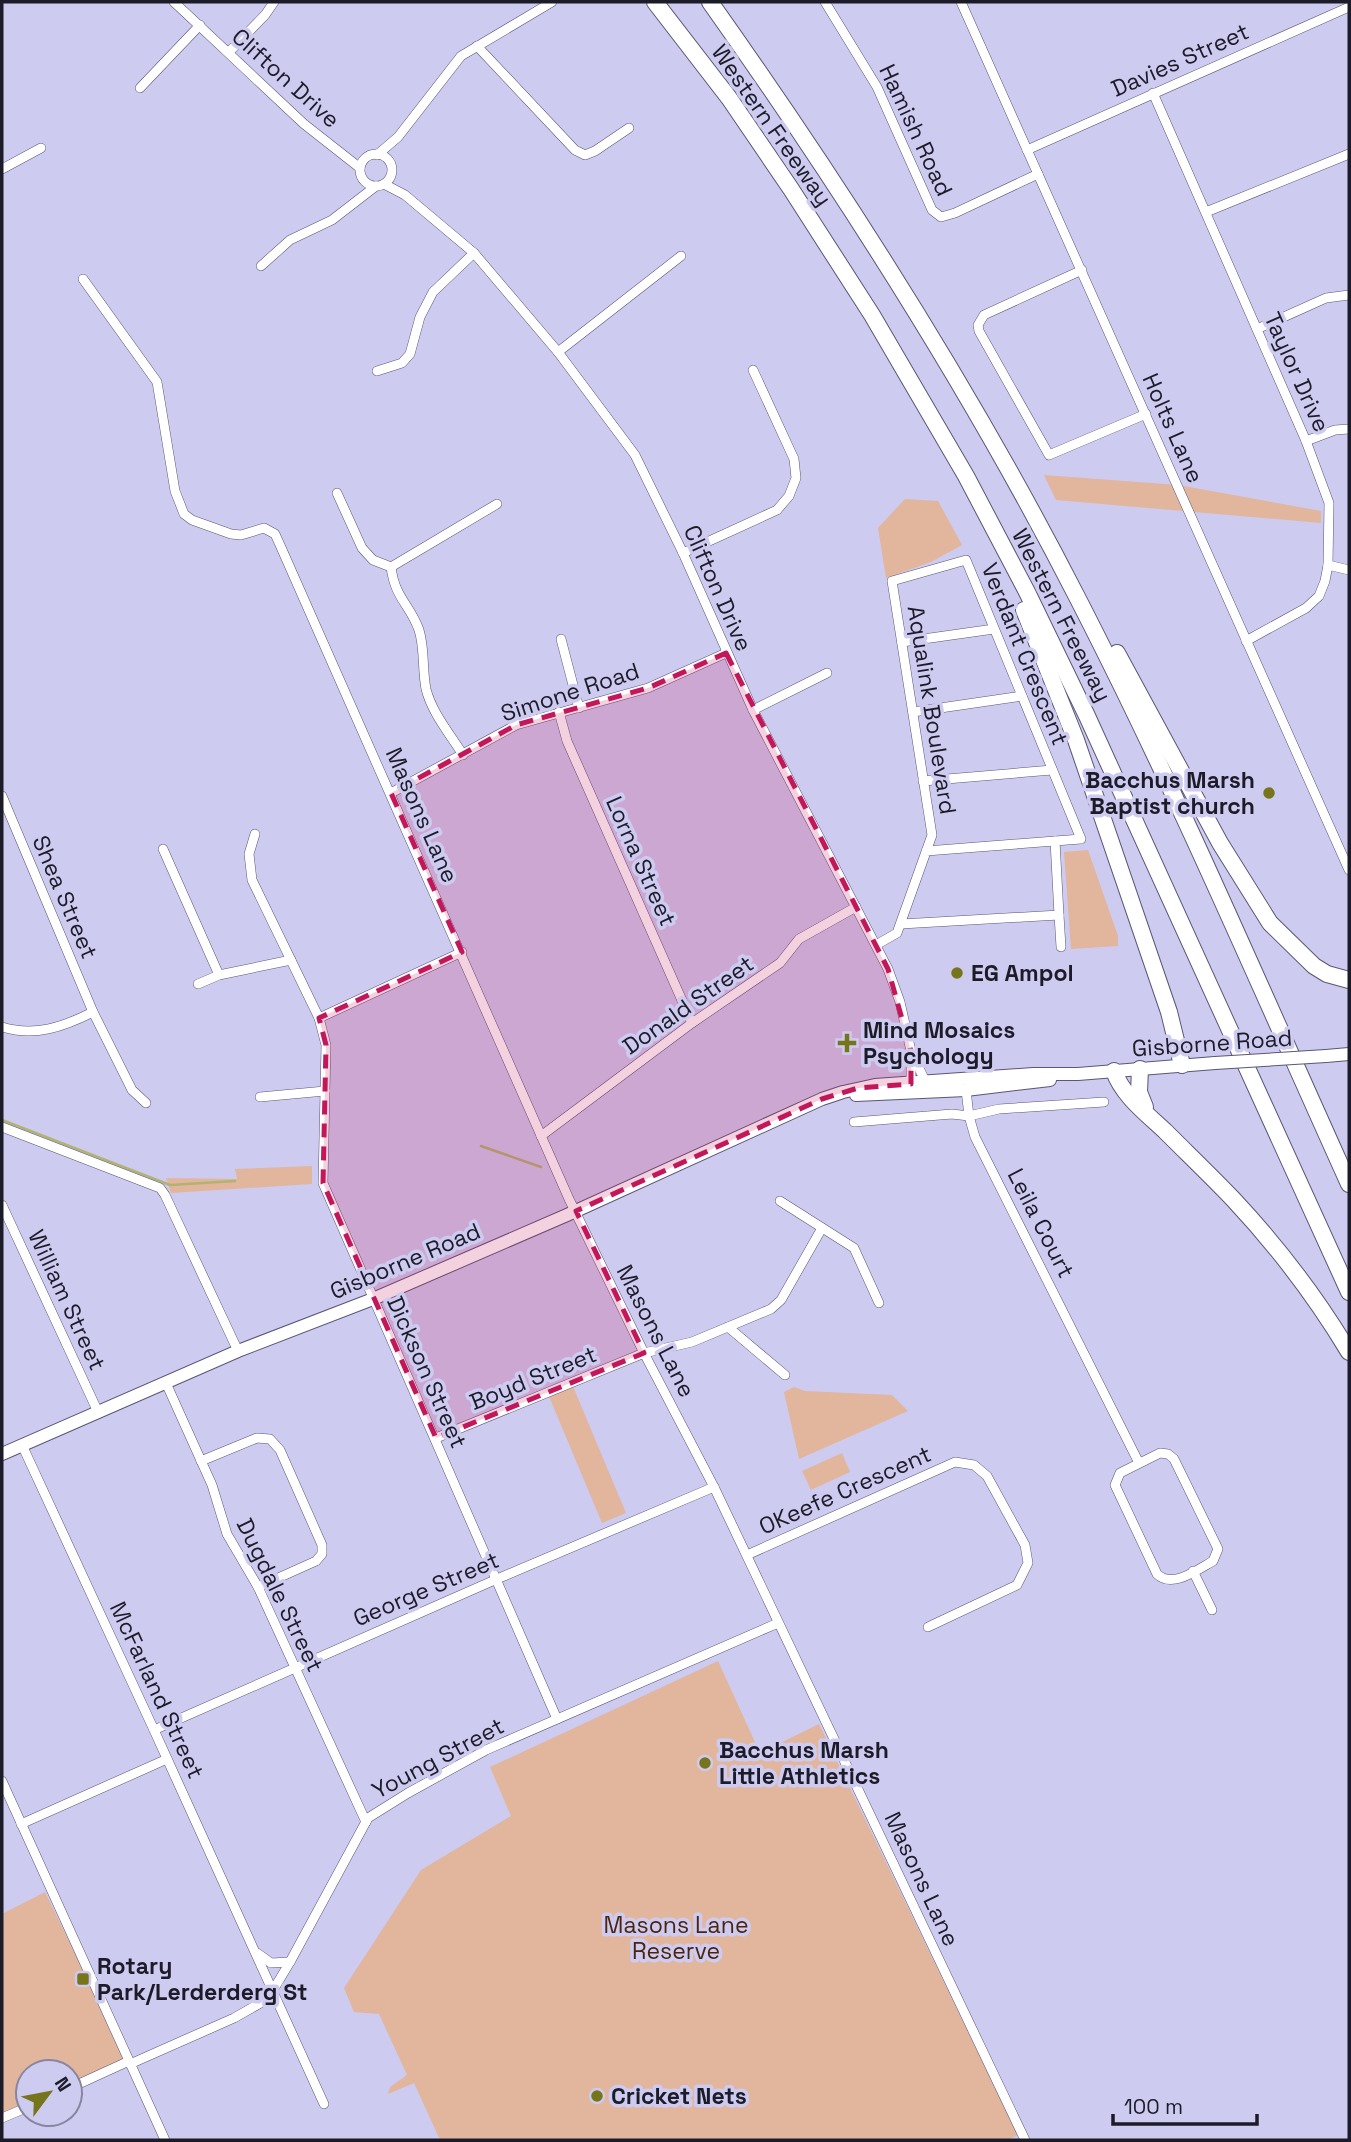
<svg xmlns="http://www.w3.org/2000/svg" width="1351" height="2142" font-family="'Space Grotesk',sans-serif">
<style>
.green{fill:#e2b59d}
.lines{fill:none;stroke-linecap:round;stroke-linejoin:round}
.stream{stroke:#b2b373;stroke-width:2.5}
.street-casing{stroke:#595676;stroke-width:10}
.secondary-casing{stroke:#595676;stroke-width:14}
.highway-casing{stroke:#595676;stroke-width:18}
.street{stroke:#fff;stroke-width:9}
.secondary{stroke:#fff;stroke-width:12}
.highway{stroke:#fff;stroke-width:16}
.secondary-bridge-casing{stroke:#595676;stroke-width:14;stroke-linecap:butt}
.secondary-bridge{stroke:#fff;stroke-width:12}
.marked{fill:#c2185b;fill-opacity:0.2;stroke:#c2185b;stroke-width:5;stroke-dasharray:14 9;stroke-linejoin:round}
.poi-dot{fill:#76751b;stroke:#cecbf0;stroke-width:2.5}
.labels{text-anchor:middle;dominant-baseline:central;stroke-width:7;stroke-linejoin:round;paint-order:stroke}
.street-label{font-size:23px;fill:#1c1b28;stroke:#cecbf0}
.poi-label{font-size:23px;font-weight:bold;fill:#1c1b28;stroke:#cecbf0;text-anchor:start}
.park-label{font-size:23px;fill:#4c240c;stroke:#cecbf0}
</style>
<rect width="100%" height="100%" fill="#cecbf0"/>
<g class="green">
<polygon points="1044,475 1178,485 1321,511 1321,523 1056,500"/>
<polygon points="905,499 938,501 962,545 931,562 886,578 878,528"/>
<polygon points="1088,850 1118,936 1118,946 1071,949 1064,852"/>
<polygon points="312,1166 312,1184 171,1193 166,1178 237,1179 235,1169"/>
<polygon points="572,1384 626,1513 602,1523 548,1394"/>
<polygon points="794,1387 805,1391 892,1395 908,1411 799,1459 784,1392"/>
<polygon points="842,1453 850,1472 811,1490 802,1471"/>
<polygon points="718,1661 760,1753 819,1724 1018,2135 1007,2140 440,2140 414,2083 388,2094 390,2087 407,2075 379,2014 354,2012 344,1988 421,1870 511,1816 490,1767"/>
<polygon points="45,1892 127,2060 70,2087 70,2072 28,2072 28,2107 2,2119 2,1914"/>
</g>
<g class="lines">
<g class="stream">
<polyline points="2,1120 170,1185 235,1181"/>
<polyline points="481,1146 541,1167"/>
</g>
<defs>
<g id="street">
<polyline points="174,2 304,124 360,168"/>
<polyline points="825,2 877,87 932,210 941,217 955,213 1038,174"/>
<polyline points="961,2 1349,870"/>
<polyline points="477,46 575,150 585,155 595,151 629,128"/>
<polyline points="229,52 265,15 274,2"/>
<polyline points="140,88 200,25"/>
<polyline points="1153,93 1306,441 1329,503 1328,565 1325,581 1319,596 1306,608 1246,641"/>
<polyline points="1027,150 1349,7"/>
<circle cx="376" cy="170" r="16"/>
<polyline points="377,155 398,137 461,56 552,2"/>
<polyline points="2,169 41,148"/>
<polyline points="384,184 405,195 474,253 558,352 635,455 683,553 753,710 888,969 900,1002 911,1051 926,1083"/>
<polyline points="1206,212 1349,154"/>
<polyline points="261,266 290,240 332,220 376,186"/>
<polyline points="1082,270 984,315 978,325 979,331 1049,455 1146,414"/>
<polyline points="83,279 157,382 175,491 184,514 192,520 231,534 241,535 264,528 275,534 280,545 569,1199 644,1353 714,1487 1025,2140"/>
<polyline points="1257,329 1326,298 1349,295"/>
<polyline points="558,352 681,256"/>
<polyline points="377,371 402,363 410,354 420,317 433,292 474,253"/>
<polyline points="1306,441 1335,430 1349,429"/>
<polyline points="337,493 362,548 373,560 391,567"/>
<polyline points="683,553 777,510 789,496 796,478 794,459 753,370"/>
<polyline points="1328,565 1349,570"/>
<polyline points="561,639 579,708"/>
<polyline points="902,642 994,629"/>
<polyline points="753,710 827,673"/>
<polyline points="559,712 567,741 692,1023"/>
<polyline points="913,712 1022,696"/>
<path d="M463 755C450 734 432 713 426 689 422 669 425 649 419 630 410 604 395 599 391 567L497 504"/>
<polyline points="923,781 1052,770"/>
<polyline points="391,793 516,725 648,688 726,653"/>
<polyline points="2,796 93,1012 132,1090 146,1103"/>
<polyline points="255,834 249,854 252,880 319,1018 326,1045 323,1183 557,1719"/>
<polyline points="163,849 219,975"/>
<polyline points="1059,915 1061,947"/>
<polyline points="901,924 1059,915 1055,841"/>
<polyline points="876,945 897,933 932,835 892,581 966,560 1081,839 926,851"/>
<polyline points="198,984 219,975 291,960"/>
<polyline points="319,1018 462,952"/>
<path d="M2 1027C35 1037 63 1027 93 1012"/>
<polyline points="911,1084 911,1052"/>
<polyline points="966,1090 969,1116 975,1137 1139,1463"/>
<polyline points="260,1097 325,1091"/>
<polyline points="854,1122 952,1114 969,1116 999,1109 1104,1102"/>
<polyline points="2,1127 160,1188 165,1195 238,1351"/>
<polyline points="541,1136 692,1023 780,963 799,939 856,907"/>
<polyline points="780,1201 854,1248 879,1303"/>
<polyline points="2,1205 98,1412"/>
<polyline points="728,1327 785,1375"/>
<polyline points="166,1383 212,1485 227,1534 258,1587 366,1822"/>
<polyline points="436,1438 644,1353 692,1342 771,1309 781,1300 822,1228"/>
<polyline points="22,1445 154,1730 324,2104"/>
<path d="M1160 1453 1168 1454 1174 1459 1218 1549 1213 1561C1197 1570 1172 1589 1157 1574L1115 1485 1120 1473Z"/>
<polyline points="201,1461 257,1438 270,1439 280,1450 322,1545 322,1554 316,1561 258,1587"/>
<polyline points="747,1555 955,1462 974,1465 987,1476 1025,1545 1028,1563 1017,1585 928,1627"/>
<polyline points="1193,1571 1212,1610"/>
<polyline points="154,1730 497,1579 714,1487"/>
<polyline points="2,1781 165,2140"/>
<polyline points="21,1824 167,1759"/>
<polyline points="257,1953 271,1963 290,1962"/>
<polyline points="130,2064 234,2018 264,2001 272,1992 290,1962 368,1818 408,1793 486,1750 778,1623"/>
<polyline points="70,2088 129,2061"/>
<polyline points="2,2118 28,2107"/>
</g>
<g id="secondary">
<polyline points="1326,1056 1349,1054"/>
<polyline points="856,1095 966,1090 1050,1080"/>
<polyline points="2,1454 238,1351 373,1299 567,1215 822,1099 843,1092 875,1085 1033,1074 1078,1074 1215,1063"/>
</g>
<g id="highway">
<polyline points="655,2 729,98 791,189 872,315 966,476 1027,592 1087,716 1349,1292"/>
<path d="M710 2C844 191 970 388 1076 595 1175 787 1260 987 1349 1184"/>
<polyline points="1024,610 1076,740 1169,1012 1182,1065"/>
<polyline points="1117,653 1220,843 1270,923 1314,966 1327,974 1349,980"/>
<polyline points="1140,1069 1139,1092 1145,1107"/>
<path d="M1114 1071C1122 1095 1147 1114 1165 1131 1188 1154 1211 1176 1233 1199 1277 1246 1316 1297 1349 1352"/>
</g>
</defs>
<use href="#street" class="street-casing"/>
<use href="#secondary" class="secondary-casing"/>
<use href="#highway" class="highway-casing"/>
<use href="#street" class="street"/>
<use href="#secondary" class="secondary"/>
<use href="#highway" class="highway"/>
<defs>
<polyline id="secondary-bridge" points="1215,1063 1326,1056"/>
</defs>
<use href="#secondary-bridge" class="secondary-bridge-casing"/>
<use href="#secondary-bridge" class="secondary-bridge"/>
</g>
<path class="marked" d="M726 653 888 969 911 1051V1084L858 1088 822 1099 576 1211 644 1353 436 1438 323 1183 326 1045 319 1018 462 952 391 793 516 725 648 688Z"/>
<g class="poi-dot">
<circle cx="1269" cy="793" r="7"/>
<circle cx="957" cy="973" r="7"/>
<path d="M843.5 1032.5h7v7h7v7h-7v7h-7v-7h-7v-7h7z"/>
<circle cx="705" cy="1763" r="7"/>
<rect x="76" y="1972" width="14" height="14" rx="3.5"/>
<circle cx="597" cy="2096" r="7"/>
</g>
<g class="labels">
<g class="street-label">
<text transform="translate(1180 60) rotate(-24)">Davies Street</text>
<text transform="translate(286 78) rotate(42)">Clifton Drive</text>
<text transform="translate(772 125) rotate(55)">Western Freeway</text>
<text transform="translate(916 130) rotate(65)">Hamish Road</text>
<text transform="translate(1297 372) rotate(66)">Taylor Drive</text>
<text transform="translate(1173 428) rotate(66)">Holts Lane</text>
<text transform="translate(718 588) rotate(66)">Clifton Drive</text>
<text transform="translate(1062 615) rotate(63)">Western Freeway</text>
<text transform="translate(1025 654) rotate(68)">Verdant Crescent</text>
<text transform="translate(570 692) rotate(-18)">Simone Road</text>
<text transform="translate(932 710) rotate(81)">Aqualink Boulevard</text>
<text transform="translate(422 815) rotate(66)">Masons Lane</text>
<text transform="translate(641 861) rotate(66)">Lorna Street</text>
<text transform="translate(65 897) rotate(67)">Shea Street</text>
<text transform="translate(688 1005) rotate(-35)">Donald Street</text>
<text transform="translate(1212 1043) rotate(-4)">Gisborne Road</text>
<text transform="translate(1041 1223) rotate(63)">Leila Court</text>
<text transform="translate(405 1261) rotate(-23)">Gisborne Road</text>
<text transform="translate(67 1300) rotate(65)">William Street</text>
<text transform="translate(656 1331) rotate(63)">Masons Lane</text>
<text transform="translate(427 1372) rotate(66)">Dickson Street</text>
<text transform="translate(533 1378) rotate(-22)">Boyd Street</text>
<text transform="translate(845 1490) rotate(-24)">OKeefe Crescent</text>
<text transform="translate(426 1589) rotate(-23)">George Street</text>
<text transform="translate(280 1595) rotate(64)">Dugdale Street</text>
<text transform="translate(157 1690) rotate(65)">McFarland Street</text>
<text transform="translate(438 1758) rotate(-28)">Young Street</text>
<text transform="translate(922 1879) rotate(65)">Masons Lane</text>
</g>
<g class="poi-label">
<text x="1255" y="780" text-anchor="end">Bacchus Marsh<tspan x="1255" dy="26">Baptist church</tspan></text>
<text x="971" y="973">EG Ampol</text>
<text x="863" y="1030">Mind Mosaics<tspan x="863" dy="26">Psychology</tspan></text>
<text x="719" y="1750">Bacchus Marsh<tspan x="719" dy="26">Little Athletics</tspan></text>
<text x="97" y="1966">Rotary<tspan x="97" dy="26">Park/Lerderderg St</tspan></text>
<text x="611" y="2096">Cricket Nets</text>
</g>
<g class="park-label">
<text x="676" y="1925">Masons Lane<tspan x="676" dy="26">Reserve</tspan></text>
</g>
</g>
<rect width="1351" height="2142" fill="none" stroke="#1c1b28" stroke-width="7"/>
<g transform="translate(49 2093) rotate(58)"><circle r="33" fill="#cecbf0" stroke="#8785a0" stroke-width="2"/>
<path d="M0-5L12 26L0 18L-12 26Z" fill="#76751b"/>
<text y="-10" font-size="19" font-weight="bold" text-anchor="middle" fill="#1c1b28">N</text>
</g>
<path d="M1113 2114v10h144v-10" fill="none" stroke="#1c1b28" stroke-width="3.5"/>
<text x="1124" y="2114" font-size="21" fill="#1c1b28" stroke="#cecbf0" stroke-width="5" paint-order="stroke">100 m</text>
</svg>
